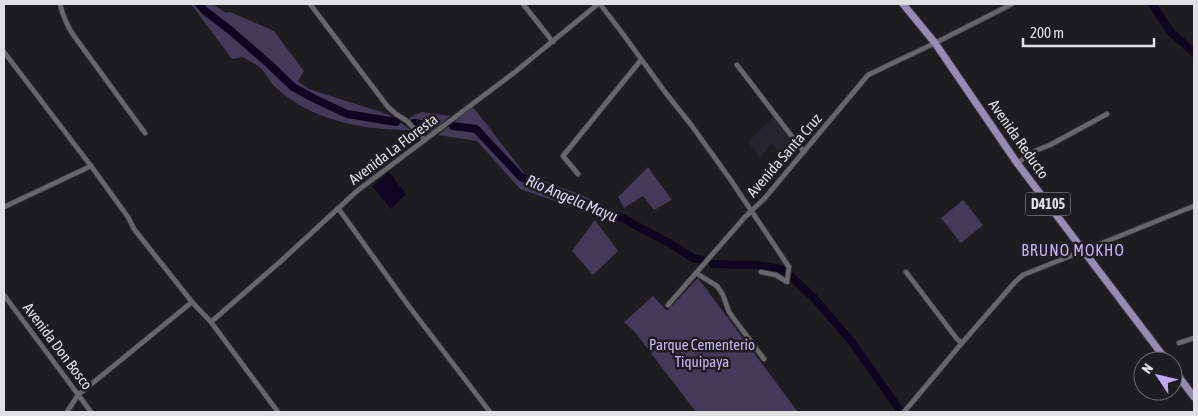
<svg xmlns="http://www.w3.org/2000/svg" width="1198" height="416" font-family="'Asap Condensed',sans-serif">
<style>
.built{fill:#26242e}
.green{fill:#423a58}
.water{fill:#0e0521}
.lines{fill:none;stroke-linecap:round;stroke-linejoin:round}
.river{stroke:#0e0521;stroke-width:8}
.street-casing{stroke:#37373b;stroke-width:6}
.primary-casing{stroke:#37373b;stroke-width:9}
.street{stroke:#67666c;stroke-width:4.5}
.primary{stroke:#958bb4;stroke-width:7}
.labels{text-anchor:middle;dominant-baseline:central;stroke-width:5;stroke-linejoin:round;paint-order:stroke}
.shield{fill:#1d1c21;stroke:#a6a4a9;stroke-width:1}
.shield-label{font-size:14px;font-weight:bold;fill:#e0dfe3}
.street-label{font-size:15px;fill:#e0dfe3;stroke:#1d1c21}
.park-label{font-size:15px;fill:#c5b5f4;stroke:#1d1c21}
.water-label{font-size:16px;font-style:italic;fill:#dbd2f8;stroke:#1d1c21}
.neighbourhood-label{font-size:16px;letter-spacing:1px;fill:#c3b1f8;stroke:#1d1c21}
</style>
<rect width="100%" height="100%" fill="#1d1c21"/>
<polygon class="built" points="774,116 794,143 780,155 772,143 760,157 748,142"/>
<g class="green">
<path d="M191 4H213L226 13 230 12 274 31 304 71 298 81 309 89 387 114 411 130C363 130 312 121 275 87 271 83 268 77 264 72 259 65 249 61 242 57L232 59Z"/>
<polygon points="473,107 525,174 579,194 592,200 575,208 520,189 477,141 438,135"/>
<polygon points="421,112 450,116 432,131 420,130 409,118"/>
<polygon points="648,167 672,200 654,210 643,196 624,208 618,197"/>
<polygon points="963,200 983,225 961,243 941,218"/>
<polygon points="595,220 618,251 593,275 572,251"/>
<polygon points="698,278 798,412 696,412 635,332 624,322 653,296 667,311"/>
</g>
<polygon class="water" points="389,172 406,194 391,209 372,186"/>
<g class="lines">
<g class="river">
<polyline points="199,4 205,11 230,30 269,64 293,87 313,98 347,114 396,122"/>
<polyline points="1152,4 1170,31 1194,53"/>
<polyline points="414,123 426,125 433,123"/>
<polyline points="453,126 476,129 521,177 624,219 669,243 693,258 702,260"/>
<polyline points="713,264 756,265 781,269 784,271"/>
<polyline points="792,277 814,298 852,342 901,412"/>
</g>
<defs>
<g id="street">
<path d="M60 4C63 16 67 26 74 36L145 133"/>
<polyline points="310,4 388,107 396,114 407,121 425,140"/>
<polyline points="523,4 553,42"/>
<polyline points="600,4 623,34 665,92 692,126 730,179 789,267 787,282 776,275 761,272"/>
<polyline points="4,52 91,166 128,217 134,229 192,302 211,322 278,412"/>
<polyline points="737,65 804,152"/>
<polyline points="1017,163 1037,150 1050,145 1107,114"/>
<polyline points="578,174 563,156 641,60"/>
<polyline points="4,207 91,166"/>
<polyline points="338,208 408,305 490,412"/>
<polyline points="906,272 957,339 962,343"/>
<polyline points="696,273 717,286 723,295 729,312 764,359"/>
<polyline points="4,295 91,412"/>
<polyline points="668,305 745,217 764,199 868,75 935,43 1012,4"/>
<polyline points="211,322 281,261 357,191 515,72 598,4"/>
<polyline points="1179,343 1194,338"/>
<polyline points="67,412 78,395 192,302"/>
<polyline points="904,412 962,343 1015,282 1023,275 1194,206"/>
</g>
<g id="primary">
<polyline points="903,4 935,43 1017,163 1167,361"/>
<polyline points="1173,369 1194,397"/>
</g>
</defs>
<use href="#street" class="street-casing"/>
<use href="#primary" class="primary-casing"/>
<use href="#street" class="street"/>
<use href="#primary" class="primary"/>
</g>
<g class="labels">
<rect class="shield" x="1025.5" y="192.5" width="45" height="23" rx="4"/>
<g class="shield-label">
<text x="1048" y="204">D4105</text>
</g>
<g class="street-label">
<text transform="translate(1019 139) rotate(55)">Avenida Reducto</text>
<text transform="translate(393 149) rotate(-37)">Avenida La Floresta</text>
<text transform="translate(784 155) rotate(-49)">Avenida Santa Cruz</text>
<text transform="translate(58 346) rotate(53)">Avenida Don Bosco</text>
</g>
<g class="park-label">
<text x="702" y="344">Parque Cementerio<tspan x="702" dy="17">Tiquipaya</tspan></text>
</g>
<g class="water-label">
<text transform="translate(572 198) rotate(23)">Río Angela Mayu</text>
</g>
<g class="neighbourhood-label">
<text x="1073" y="250">BRUNO MOKHO</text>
</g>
</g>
<rect width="1198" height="416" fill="none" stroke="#e0dfe3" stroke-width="10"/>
<g transform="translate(1158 376) rotate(305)"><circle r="24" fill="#1d1c21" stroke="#6b6a6f"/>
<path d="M0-4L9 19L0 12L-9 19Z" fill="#bda9f5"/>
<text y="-8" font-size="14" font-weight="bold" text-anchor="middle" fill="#e0dfe3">N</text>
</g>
<path d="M1023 38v8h131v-8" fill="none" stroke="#e0dfe3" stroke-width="2.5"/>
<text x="1030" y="38" font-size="15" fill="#e0dfe3" stroke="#1d1c21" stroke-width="4" paint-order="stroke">200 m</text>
</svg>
